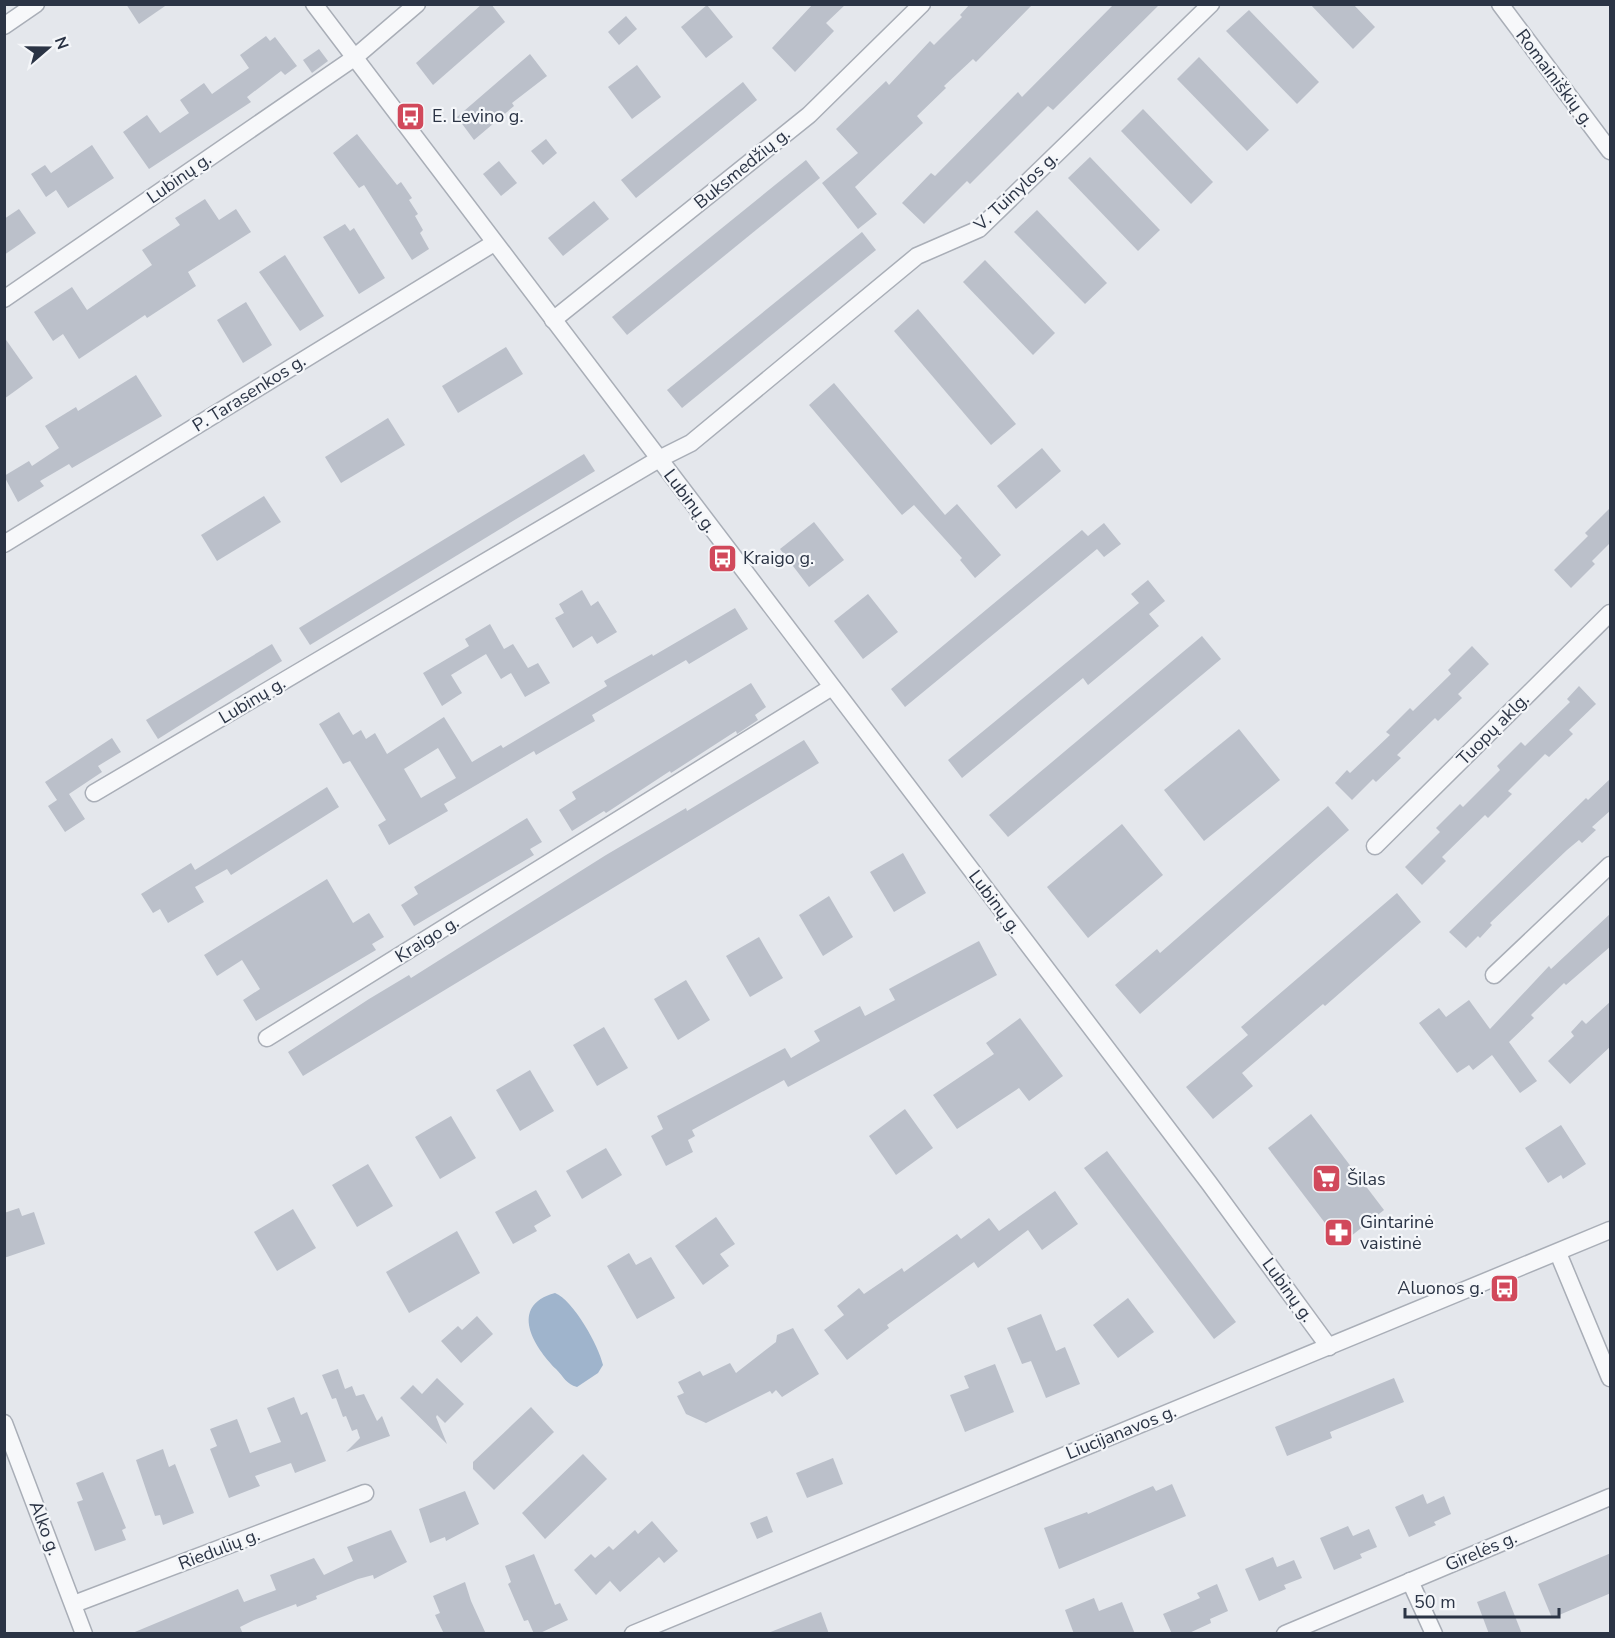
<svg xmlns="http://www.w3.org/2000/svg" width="1615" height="1638" font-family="'Nunito Sans',sans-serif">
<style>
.water{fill:#9fb4cc}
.building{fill:#bbc0ca;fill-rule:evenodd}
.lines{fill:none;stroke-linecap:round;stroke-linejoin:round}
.minor-casing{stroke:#a9aeb7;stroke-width:19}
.minor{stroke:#f7f8fa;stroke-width:16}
.labels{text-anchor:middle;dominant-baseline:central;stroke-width:4.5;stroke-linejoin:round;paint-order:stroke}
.street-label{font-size:18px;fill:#2b3445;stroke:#f4f6f9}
.poi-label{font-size:18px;fill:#2b3445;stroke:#f4f6f9;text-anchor:start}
</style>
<rect width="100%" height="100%" fill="#e4e7ec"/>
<path class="water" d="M555 1293C573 1300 599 1346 603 1365L598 1373 577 1387C566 1384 564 1377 556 1369 534 1347 508 1306 555 1293Z"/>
<g class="building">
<polygon points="126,4 168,4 139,24"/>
<polygon points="482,4 491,4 505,22 433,85 416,63"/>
<polygon points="813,4 846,4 826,23 834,31 795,72 772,48"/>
<polygon points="970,4 1033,4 976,62 973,59 944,86 946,88 917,116 923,123 855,187 877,214 858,229 822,183 858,153 836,129 886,81 889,85 930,41 934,45 962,17 960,15"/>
<polygon points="1114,4 1160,4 1053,110 1048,106 970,184 967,181 924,224 902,203 931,173 935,176 1018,92 1022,97"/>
<polygon points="1310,4 1353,4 1375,27 1353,49"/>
<polygon points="707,5 733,37 706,58 681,27"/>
<polygon points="1249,10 1319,82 1297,104 1226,31"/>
<polygon points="626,16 637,29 619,45 608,32"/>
<polygon points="266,36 270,41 275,37 297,66 285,75 281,71 247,97 251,102 149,169 123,132 147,115 160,133 189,113 180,100 204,83 212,94 249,68 240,55"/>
<polygon points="319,49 328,61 312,73 303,60"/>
<polygon points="530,54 547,76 512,103 514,106 474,140 457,117"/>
<polygon points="1199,57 1269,130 1247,151 1177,79"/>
<polygon points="637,65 661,97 632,119 608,87"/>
<polygon points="743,82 757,100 636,198 621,180"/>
<polygon points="1143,109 1213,182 1191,204 1121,131"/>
<polygon points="357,134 397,185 401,182 412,198 409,200 418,214 415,216 423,230 420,233 429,249 412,260 364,185 359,188 333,153"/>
<polygon points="546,139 557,153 543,165 531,151"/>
<polygon points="92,145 114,178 68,208 56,190 46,197 31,174 45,165 51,173"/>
<polygon points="1090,157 1160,230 1138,251 1068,178"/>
<polygon points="806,160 820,178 627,335 612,317"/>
<polygon points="499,161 517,183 501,196 483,174"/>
<polygon points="205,199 219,220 236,209 251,232 188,272 196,286 147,318 145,315 79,359 63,334 53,341 34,312 72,287 87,310 152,265 142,250 180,225 175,218"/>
<polygon points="594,201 609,219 563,256 548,238"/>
<polygon points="19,209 36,233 4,255 4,219"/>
<polygon points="1037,210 1107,283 1085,304 1014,232"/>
<polygon points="345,224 350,231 354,228 385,278 359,294 323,237"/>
<polygon points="862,232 876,250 682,408 667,390"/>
<polygon points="285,255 324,316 300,331 259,272"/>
<polygon points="985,260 1055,333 1033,355 963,282"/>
<polygon points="246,302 272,345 243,363 217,320"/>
<polygon points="918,309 1016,424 991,445 894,331"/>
<polygon points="4,337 33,378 4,399"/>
<polygon points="506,347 523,374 458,413 442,386"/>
<polygon points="136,375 162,416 72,468 69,464 40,481 44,486 18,502 4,476 29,461 32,466 59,448 45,426 76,407 78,411"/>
<polygon points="834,383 945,515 957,504 1001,555 975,578 960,560 962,558 914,505 902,515 809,405"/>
<polygon points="388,418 405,445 341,483 325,457"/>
<polygon points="1042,448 1061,471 1016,509 997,486"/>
<polygon points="584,454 595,471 310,645 299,628"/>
<polygon points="264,496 281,522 217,561 201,535"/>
<polygon points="1611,507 1611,542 1592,561 1595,564 1571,588 1554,570 1588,536 1585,533"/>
<polygon points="814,522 844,560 809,587 780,549"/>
<polygon points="1104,523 1121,544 1104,557 1097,549 905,707 891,689 1082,530 1088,536"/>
<polygon points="1148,580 1165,601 1149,614 1159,626 1088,685 1083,678 962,778 948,760 1139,603 1131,594"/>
<polygon points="582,590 591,606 598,601 617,632 597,644 592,636 573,648 555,618 564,613 559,604"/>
<polygon points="868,594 898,632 863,659 834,621"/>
<path d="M735 608 748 629 689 664 686 660 592 715 595 721 562 740 536 755 534 751 444 804 448 811 389 845 378 825 386 820 350 761 343 764 319 724 339 712 353 735 361 730 366 739 375 733 387 754 444 717 472 762 501 745 503 748 607 686 604 681 652 654 653 656ZM438 748 456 778 421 798 404 769Z"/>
<polygon points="490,624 504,649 513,644 528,668 538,663 550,683 525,697 511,673 501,679 486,654 451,675 462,693 442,706 423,673 469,646 465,639"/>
<polygon points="1202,636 1221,659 1008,837 989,815"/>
<polygon points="272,644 282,661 158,739 146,720"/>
<polygon points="1472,646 1489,664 1458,694 1462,698 1438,721 1435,718 1397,755 1401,758 1376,782 1373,779 1352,800 1335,783 1347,770 1350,773 1390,735 1386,732 1410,708 1413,711 1451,674 1448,670"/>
<polygon points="751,683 766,707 755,715 758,720 737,734 736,731 671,773 670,771 606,813 604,811 572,831 559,810 576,799 572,792"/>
<polygon points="1579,686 1596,704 1569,730 1573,734 1549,757 1545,754 1508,791 1512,794 1488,818 1485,815 1442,857 1446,861 1422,885 1405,867 1440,832 1436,828 1460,804 1463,807 1500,770 1497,766 1521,742 1525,746 1570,702 1567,699"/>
<polygon points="1239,729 1280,780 1204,841 1164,790"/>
<polygon points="112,738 121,752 98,766 102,772 69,794 85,819 65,832 48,806 57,800 45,782"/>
<polygon points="804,740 819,763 303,1076 288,1052 369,999 409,975 411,978 606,855 686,808 687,811"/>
<polygon points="1611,778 1611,810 1592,827 1596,830 1582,843 1579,840 1567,850 1490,923 1492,925 1480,938 1478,936 1466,948 1449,932 1586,798 1588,800"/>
<polygon points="327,787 339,807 231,875 227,869 195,887 204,902 168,923 160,909 153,913 141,894 191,863 195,870"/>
<polygon points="1328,806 1349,830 1140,1014 1115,985 1157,949 1160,953"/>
<polygon points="527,818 542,842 530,849 534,855 414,926 401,905 418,894 414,887"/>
<polygon points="1122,824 1163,875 1088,938 1047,887"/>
<polygon points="903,853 926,893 894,912 870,872"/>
<polygon points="327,879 353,923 369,913 384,937 372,944 376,950 256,1021 243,1000 260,989 242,960 217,976 204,955"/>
<polygon points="1397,893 1421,922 1325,1006 1323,1004 1242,1073 1253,1086 1213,1119 1186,1087 1248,1035 1241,1027"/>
<polygon points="829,896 853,937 823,956 799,915"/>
<polygon points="1611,913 1611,946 1566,985 1564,983 1531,1015 1534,1018 1509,1042 1537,1081 1520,1093 1492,1055 1473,1070 1469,1065 1457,1073 1419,1023 1439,1008 1446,1017 1469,1000 1490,1029 1549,966 1551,969"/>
<polygon points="759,937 783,978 750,997 726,956"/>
<polygon points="979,941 997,975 788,1087 784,1080 692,1130 695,1136 688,1140 693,1152 666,1166 651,1136 663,1129 657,1116 785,1048 791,1058 820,1041 814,1031 860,1006 865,1016 895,1000 889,989"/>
<polygon points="686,980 710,1020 678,1040 654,999"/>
<polygon points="1611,1001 1611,1046 1570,1084 1548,1061 1574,1036 1571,1032 1582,1020 1586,1024"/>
<polygon points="1020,1018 1063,1076 1029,1101 1019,1088 957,1129 933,1095 994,1054 986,1043"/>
<polygon points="604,1027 628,1068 597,1086 573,1045"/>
<polygon points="530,1070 554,1111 520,1131 496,1090"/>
<polygon points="905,1109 933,1148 896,1175 869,1136"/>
<polygon points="1311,1114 1384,1210 1341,1244 1268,1148"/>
<polygon points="451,1116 476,1158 440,1179 415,1137"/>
<polygon points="1561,1125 1586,1164 1563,1179 1561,1175 1548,1183 1525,1148"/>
<polygon points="606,1148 622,1175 582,1199 566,1171"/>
<polygon points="1107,1151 1236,1322 1214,1339 1084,1168"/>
<polygon points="368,1164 393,1206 357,1227 332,1185"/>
<polygon points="536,1190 551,1216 534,1226 537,1231 513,1244 495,1212"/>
<polygon points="1055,1191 1078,1224 1042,1250 1028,1230 978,1268 974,1262 887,1325 889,1328 847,1360 824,1330 844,1315 837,1306 859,1288 864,1294 902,1268 904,1272 957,1234 961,1239 989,1218 999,1231"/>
<polygon points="19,1208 22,1216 34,1212 45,1244 4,1258 4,1213"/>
<polygon points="293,1209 316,1248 277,1271 254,1232"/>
<polygon points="716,1217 735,1244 720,1254 729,1266 703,1285 675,1246"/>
<polygon points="457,1231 480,1273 409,1313 386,1272"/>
<polygon points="629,1253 636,1265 651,1257 675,1298 637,1319 607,1266"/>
<polygon points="1128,1298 1154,1332 1118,1358 1093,1325"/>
<polygon points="1041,1314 1056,1351 1065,1347 1080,1384 1046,1398 1031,1361 1022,1364 1007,1328"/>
<polygon points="477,1316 493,1334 461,1363 441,1341 458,1326 462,1330"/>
<polygon points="793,1328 819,1374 782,1397 776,1390 772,1394 770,1391 706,1423 686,1414 677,1396 684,1393 678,1382 700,1371 703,1376 730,1363 736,1373 776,1342 777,1335"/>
<polygon points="995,1364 1014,1412 965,1432 950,1395 969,1388 964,1376"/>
<polygon points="338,1369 345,1389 352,1386 356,1396 364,1394 377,1421 382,1416 390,1436 346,1452 360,1438 357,1429 352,1431 346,1416 343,1417 336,1398 332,1399 322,1375"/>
<polygon points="437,1378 464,1404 445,1423 437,1415 436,1417 447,1444 400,1398 413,1385 422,1394"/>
<polygon points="1394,1378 1404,1402 1330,1432 1332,1438 1287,1456 1275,1427"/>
<polygon points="294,1397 301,1415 307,1412 326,1461 295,1473 291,1463 255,1476 260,1486 229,1498 210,1449 217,1446 210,1429 237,1419 250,1453 281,1442 267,1408"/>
<polygon points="531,1407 554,1432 494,1490 473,1469 473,1462"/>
<polygon points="163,1449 169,1467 175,1464 194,1513 163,1525 160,1515 155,1516 136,1460"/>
<polygon points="583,1454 607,1479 545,1539 522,1513"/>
<polygon points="833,1458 843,1484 807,1498 796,1473"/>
<polygon points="103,1472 126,1528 122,1530 126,1540 95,1551 77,1502 83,1500 76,1483"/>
<polygon points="1172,1484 1186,1516 1059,1569 1044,1528 1087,1512 1088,1514 1153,1486 1156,1491"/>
<polygon points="465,1491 479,1524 446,1541 445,1537 430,1543 419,1509"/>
<polygon points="1423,1494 1427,1504 1444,1496 1451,1514 1434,1522 1436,1525 1409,1537 1395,1507"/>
<polygon points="767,1516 773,1532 757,1539 750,1523"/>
<polygon points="652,1521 678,1551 664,1563 659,1557 620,1592 610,1581 596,1595 574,1570 591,1554 595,1558 609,1546 613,1550 635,1530 638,1534"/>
<polygon points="1348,1526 1353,1536 1369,1529 1377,1547 1360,1554 1362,1558 1334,1570 1320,1538"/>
<polygon points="391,1530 407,1562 374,1579 373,1575 358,1579 316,1596 317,1599 297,1607 296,1604 254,1620 240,1627 243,1634 130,1634 238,1589 244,1602 276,1590 270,1575 314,1558 324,1575 353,1561 347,1547"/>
<polygon points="1611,1553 1611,1593 1552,1618 1538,1584"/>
<polygon points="534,1554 555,1605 560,1603 568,1620 538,1634 534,1634 528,1620 524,1621 508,1584 511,1582 505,1566"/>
<polygon points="1273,1557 1277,1567 1294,1560 1302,1578 1284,1585 1286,1589 1259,1601 1245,1569"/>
<polygon points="465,1582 471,1601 486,1634 444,1634 435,1615 440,1613 433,1596"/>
<polygon points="1217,1584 1228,1611 1210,1619 1211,1623 1187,1634 1172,1634 1163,1614 1200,1598 1197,1593"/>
<polygon points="1505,1591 1522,1634 1489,1634 1477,1602"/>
<polygon points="1094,1598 1099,1611 1122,1602 1135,1634 1074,1634 1065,1610"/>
<polygon points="821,1612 829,1634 768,1634 768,1633"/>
</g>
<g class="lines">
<defs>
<g id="minor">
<polyline points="314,4 1209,1183 1329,1347"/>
<polyline points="1500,4 1610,151"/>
<polyline points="4,26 36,4"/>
<polyline points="4,299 354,58 417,4"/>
<polyline points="553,320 809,115 922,4"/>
<polyline points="4,544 494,243"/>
<polyline points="94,793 659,459 691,443 917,256 979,229 1211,4"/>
<polyline points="1375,846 1610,613"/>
<polyline points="1494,975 1610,865"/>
<polyline points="267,1038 832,687"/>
<polyline points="1558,1253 1610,1378"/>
<polyline points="4,1423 84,1634"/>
<polyline points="1410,1581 1434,1634"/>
<polyline points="74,1604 365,1493"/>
<polyline points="633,1634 1610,1230"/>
<polyline points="1285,1634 1610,1497"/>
</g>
</defs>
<use href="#minor" class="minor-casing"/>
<use href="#minor" class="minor"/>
</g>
<defs>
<symbol id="bus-square" viewBox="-11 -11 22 22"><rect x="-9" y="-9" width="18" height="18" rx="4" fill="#d1495b" stroke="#f4f6f9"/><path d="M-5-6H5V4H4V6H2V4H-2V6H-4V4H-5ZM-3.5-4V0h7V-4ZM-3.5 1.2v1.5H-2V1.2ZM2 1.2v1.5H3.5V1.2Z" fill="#fff"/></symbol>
<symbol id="supermarket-square" viewBox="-11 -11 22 22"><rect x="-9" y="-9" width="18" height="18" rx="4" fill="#d1495b" stroke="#f4f6f9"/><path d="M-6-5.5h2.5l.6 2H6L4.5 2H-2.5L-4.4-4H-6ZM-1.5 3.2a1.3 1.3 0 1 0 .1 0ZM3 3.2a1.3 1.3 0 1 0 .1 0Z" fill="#fff"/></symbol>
<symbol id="pharmacy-square" viewBox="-11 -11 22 22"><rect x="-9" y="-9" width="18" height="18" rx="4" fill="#d1495b" stroke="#f4f6f9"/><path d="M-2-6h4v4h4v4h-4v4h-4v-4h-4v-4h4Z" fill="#fff"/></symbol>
</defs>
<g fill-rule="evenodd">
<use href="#bus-square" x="394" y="100" width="33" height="33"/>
<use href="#bus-square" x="706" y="542" width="33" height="33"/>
<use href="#supermarket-square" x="1310" y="1162" width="33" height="33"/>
<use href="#pharmacy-square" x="1322" y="1216" width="33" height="33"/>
<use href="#bus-square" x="1488" y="1272" width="33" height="33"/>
</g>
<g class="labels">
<g class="street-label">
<text transform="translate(1555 78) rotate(53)">Romainiškių g.</text>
<text transform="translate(742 168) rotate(-39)">Buksmedžių g.</text>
<text transform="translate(179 178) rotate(-35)">Lubinų g.</text>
<text transform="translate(1016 191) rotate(-43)">V. Tuinylos g.</text>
<text transform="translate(249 393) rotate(-32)">P. Tarasenkos g.</text>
<text transform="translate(690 501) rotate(53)">Lubinų g.</text>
<text transform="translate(252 700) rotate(-31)">Lubinų g.</text>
<text transform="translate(1493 729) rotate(-45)">Tuopų aklg.</text>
<text transform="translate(995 902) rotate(53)">Lubinų g.</text>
<text transform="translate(427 939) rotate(-32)">Kraigo g.</text>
<text transform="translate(1288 1290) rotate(54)">Lubinų g.</text>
<text transform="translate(1121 1432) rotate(-22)">Liucijanavos g.</text>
<text transform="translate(45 1528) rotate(69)">Alko g.</text>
<text transform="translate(219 1549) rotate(-21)">Riedulių g.</text>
<text transform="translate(1481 1551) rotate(-23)">Girelės g.</text>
</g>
<g class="poi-label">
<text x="432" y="116">E. Levino g.</text>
<text x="743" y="558">Kraigo g.</text>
<text x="1347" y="1179">Šilas</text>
<text x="1360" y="1222">Gintarinė<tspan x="1360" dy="21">vaistinė</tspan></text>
<text x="1484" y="1288" text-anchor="end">Aluonos g.</text>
</g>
</g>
<rect width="1615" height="1638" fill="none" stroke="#2b3445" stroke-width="12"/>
<g transform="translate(48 48) rotate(70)" stroke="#f4f6f9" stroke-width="4.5" paint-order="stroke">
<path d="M0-4.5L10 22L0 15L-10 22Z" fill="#2b3445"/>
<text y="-9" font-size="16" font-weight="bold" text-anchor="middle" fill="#2b3445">N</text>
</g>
<path d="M1405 1608v9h154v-9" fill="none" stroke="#2b3445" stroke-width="3"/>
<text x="1414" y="1608" font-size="18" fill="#2b3445" stroke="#f4f6f9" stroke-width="4.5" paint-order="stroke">50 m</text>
</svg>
